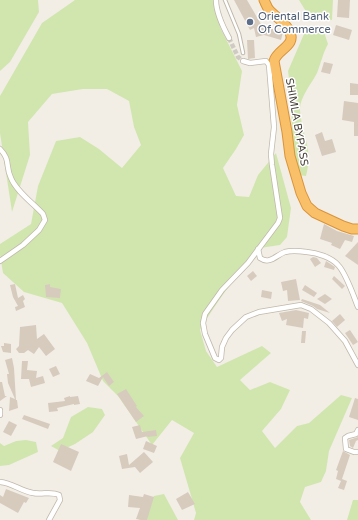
<svg xmlns="http://www.w3.org/2000/svg" width="358" height="520" font-family="'Varela Round',sans-serif">
<style>
.green{fill:#d1e6af}
.building{fill:#d7cbbe}
.lines{fill:none;stroke-linecap:round;stroke-linejoin:round}
.street-tunnel{stroke:#cfcbc3;stroke-width:4.5;stroke-dasharray:4.5 2;stroke-linecap:butt}
.lane-casing{stroke:#c0b8ab;stroke-width:4.5}
.street-casing{stroke:#c0b8ab;stroke-width:6}
.highway-casing{stroke:#d99439;stroke-width:11}
.lane{stroke:#fff;stroke-width:2.5}
.street{stroke:#fff;stroke-width:4.5}
.highway{stroke:#fac069;stroke-width:9}
.service-dot{fill:#5c6f8a;stroke:#fff;stroke-width:1.5}
.labels{text-anchor:middle;dominant-baseline:central;stroke-width:3;stroke-linejoin:round;paint-order:stroke}
.service-label{font-size:11px;fill:#4e5e75;stroke:#fff;text-anchor:start}
.street-label{font-size:11px;fill:#453e35;stroke:#fff}
</style>
<rect width="100%" height="100%" fill="#f2eee6"/>
<g class="green">
<polygon points="0,0 38,0 39,12 10,62 0,71"/>
<path d="M75 0H215L220 27 242 71 237 105 244 135 236 149 223 168 236 196 249 197 258 175 276 153 291 208 287 237 280 245 260 248C238 273 217 301 200 330L206 351 217 367 262 346 271 353 240 380 250 390 270 382 290 390 281 409 262 431 275 448 297 426 309 423 341 395 352 398 329 451 326 471 321 482 305 487 300 502 311 520H194L196 513 180 458 194 433 172 420 152 445 118 396 103 381 87 343 62 303 24 292 3 273 0 255V244L31 224 38 186 56 141 80 137 99 149 122 168 141 145 134 127 129 101 107 89H83L52 94 28 122 30 155 12 212 0 133V96L42 23Z"/>
<polygon points="299,0 333,0 332,20 310,18"/>
<path d="M314 27 324 32 328 44C323 53 321 63 317 73 312 83 300 97 300 109 301 134 314 148 306 176L298 175 291 149 292 100 288 71 304 34Z"/>
<polygon points="88,407 102,409 105,415 93,432 75,444 60,451 51,446 63,438 71,417"/>
<polygon points="26,440 36,442 38,452 9,465 0,466 0,443 4,446 16,441"/>
<polygon points="164,494 178,520 139,520 154,496"/>
<polygon points="353,500 358,500 358,520 347,520"/>
</g>
<g class="building">
<polygon points="234,0 247,0 262,26 265,25 266,27 283,32 281,40 264,35 256,37 254,28 250,30"/>
<polygon points="338,0 350,0 349,18 337,17"/>
<polygon points="336,25 352,30 349,40 333,35"/>
<polygon points="247,40 254,40 255,58 248,59"/>
<polygon points="324,62 333,64 330,74 321,72"/>
<polygon points="350,83 358,84 358,95 350,95"/>
<polygon points="344,101 358,103 358,136 354,136 354,122 342,120"/>
<polygon points="322,132 325,141 332,139 336,152 322,156 315,135"/>
<polygon points="324,224 337,231 354,236 352,242 345,240 340,249 331,245 332,243 320,239"/>
<polygon points="358,242 358,265 345,256"/>
<polygon points="313,257 317,258 321,263 315,267 310,259"/>
<polygon points="326,261 335,267 334,270 324,267"/>
<polygon points="253,271 257,276 251,281 247,276"/>
<polygon points="334,276 345,286 342,289 332,279"/>
<polygon points="296,279 300,300 288,301 287,290 283,291 281,282"/>
<polygon points="15,284 18,298 23,295 25,299 23,301 25,307 16,311 15,307 18,306 13,297 10,285"/>
<polygon points="50,284 50,287 61,289 60,298 46,297 45,285"/>
<polygon points="305,285 317,293 314,297 302,290"/>
<polygon points="262,290 272,292 271,299 261,297"/>
<polygon points="325,294 332,299 325,304 317,299"/>
<polygon points="302,299 320,305 330,313 317,309 313,306 301,301"/>
<polygon points="296,310 309,313 308,319 304,318 303,328 286,325 287,319 282,321 279,313"/>
<polygon points="340,314 345,320 337,327 332,321"/>
<polygon points="36,325 37,339 44,334 55,349 46,356 39,347 34,354 28,350 24,353 19,353 16,349 19,346 20,327"/>
<polygon points="350,330 358,342 353,345 345,333"/>
<polygon points="302,331 306,331 305,343 301,343"/>
<polygon points="4,343 11,344 11,353 3,352 1,346 4,346"/>
<polygon points="12,358 14,368 16,400 17,400 18,408 9,411 10,397 15,399 8,383 7,374 9,374 5,360"/>
<polygon points="22,361 28,361 27,370 37,371 36,378 43,376 45,383 31,387 29,379 21,379"/>
<polygon points="56,366 60,374 53,377 49,369"/>
<polygon points="107,372 114,382 109,386 103,377 98,386 86,381 90,374 99,378"/>
<polygon points="0,382 2,382 5,396 7,396 0,401"/>
<polygon points="126,389 137,406 136,407 144,416 136,422 117,394"/>
<polygon points="70,396 70,397 78,396 80,404 74,405 74,404 57,408 58,411 49,412 48,403 65,401 64,398"/>
<polygon points="355,398 358,399 358,420 349,417"/>
<polygon points="24,415 50,424 48,429 22,419"/>
<polygon points="9,421 17,425 11,436 3,432"/>
<polygon points="140,425 142,432 156,430 157,436 147,437 148,436 136,439 132,427"/>
<polygon points="358,437 358,440 356,441 353,448 350,446 349,440"/>
<polygon points="146,441 157,446 154,453 143,449"/>
<polygon points="61,444 79,452 71,471 53,462"/>
<polygon points="343,451 350,455 342,479 347,481 344,490 338,488 341,481 336,479 338,471 336,470"/>
<polygon points="144,452 153,462 140,473 135,467 122,469 119,456 127,454 129,465"/>
<polygon points="6,489 29,498 26,503 24,502 18,513 0,503 0,495 3,497"/>
<polygon points="188,492 195,504 182,510 176,499"/>
<polygon points="144,494 154,497 147,520 141,520 136,519 140,508 128,507 129,495 143,497"/>
</g>
<g class="lines">
<polyline class="street-tunnel" points="229,38 238,57 243,61"/>
<defs>
<polyline id="lane" points="225,0 239,34 243,53"/>
<g id="street">
<path d="M216 0C216 13 223 27 229 38"/>
<polyline points="243,61 250,63 266,61 269,65 274,127 271,154 272,165 280,218 278,223 248,263 222,290 205,314 203,323 205,334 215,358 219,360 221,358 222,347 226,338 232,330 246,317 259,312 301,305 311,309 329,323 345,341 358,365"/>
<path d="M0 149C11 160 5 166 11 178 16 191 34 204 43 214L45 220 39 230 23 245 0 261"/>
<path d="M258 249 260 258C270 265 276 255 285 252 292 250 300 251 307 252 317 253 331 257 338 265 346 273 354 297 358 307"/>
<polyline points="0,410 0,415"/>
<polyline points="358,430 356,434 348,436 345,438 346,449 354,452 358,452"/>
<path d="M0 482C12 483 21 491 33 493 42 495 51 491 59 495L60 500 49 520"/>
</g>
<path id="highway" d="M264 0C266 4 267 8 270 11 277 18 296 30 290 42 286 49 276 53 274 61L287 132 290 156 301 193 307 206 315 213 343 226 352 229H358"/>
</defs>
<use href="#lane" class="lane-casing"/>
<use href="#street" class="street-casing"/>
<use href="#highway" class="highway-casing"/>
<use href="#lane" class="lane"/>
<use href="#street" class="street"/>
<use href="#highway" class="highway"/>
</g>
<circle class="service-dot" cx="250" cy="22" r="4"/>
<g class="labels">
<g class="service-label">
<text x="258" y="16">Oriental Bank<tspan x="258" dy="13">Of Commerce</tspan></text>
</g>
<g class="street-label">
<text transform="translate(297 122) rotate(80)">SHIMLA BYPASS</text>
</g>
</g>
</svg>
